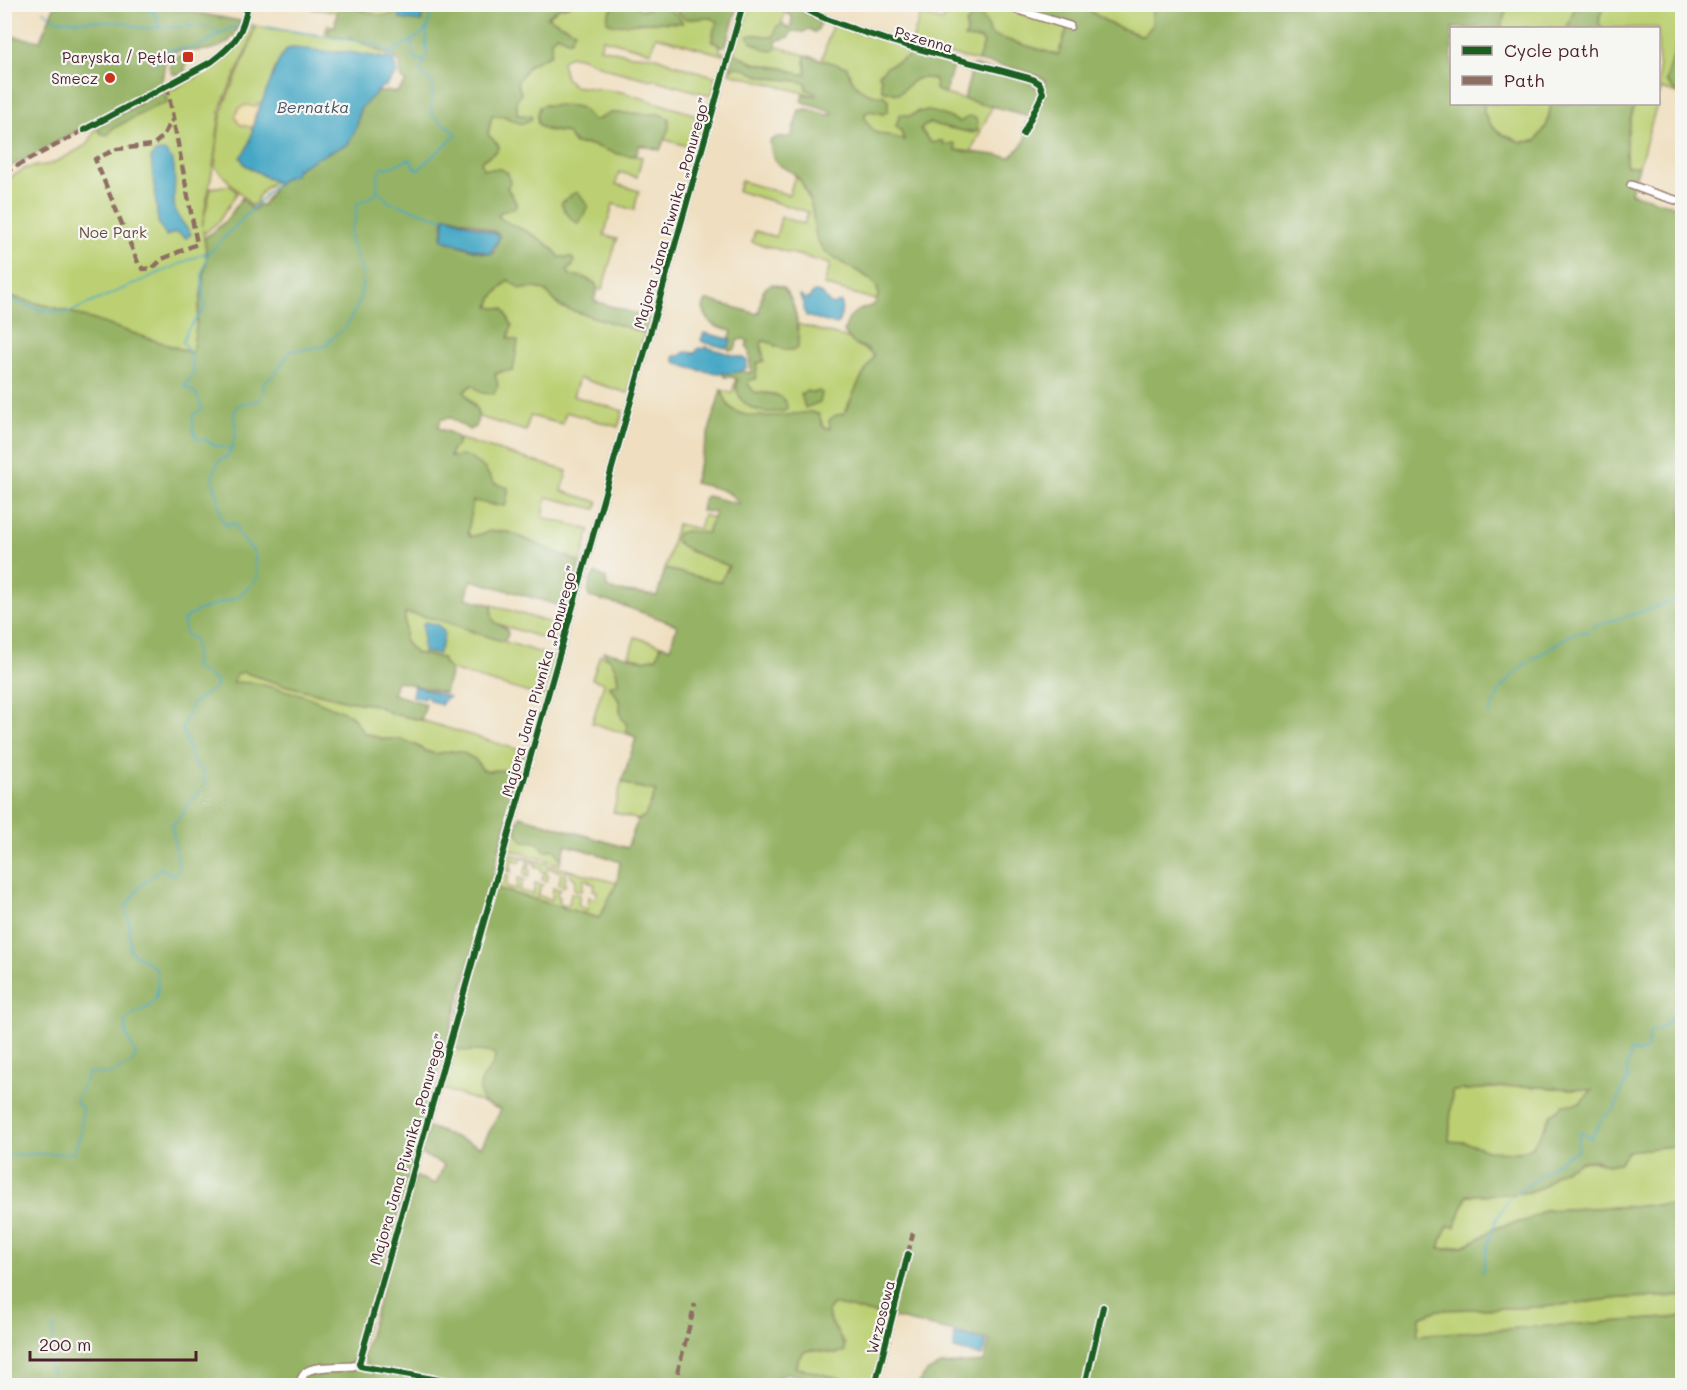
<svg xmlns="http://www.w3.org/2000/svg" width="1687" height="1390" font-family="Mali,sans-serif">
<style>
.green{fill:#bcd073;stroke:#83784f;stroke-width:1.5}
.forest{fill:#95b265;stroke:#706848;stroke-width:1.5;fill-rule:evenodd}
.sand{fill:#eeda9e;stroke:#9c7c64;stroke-width:1.5}
.water{fill:#45a7c5;stroke:#486378;stroke-width:1.5}
.lines{fill:none;stroke-linecap:round;stroke-linejoin:round}
.stream{stroke:#45a7c5;stroke-width:1.5}
.minor-casing{stroke:#9c7f76;stroke-width:10}
.minor{stroke:#fff;stroke-width:7}
.quiet{stroke:#8d6e63;stroke-width:4.5;stroke-dasharray:9 4.5;stroke-linecap:butt}
.cycleway-casing{stroke:#f6f6f2;stroke-width:10}
.cycleway{stroke:#1b5e20;stroke-width:6}
.poi-dot{fill:#c8321e;stroke:#f6f6f2;stroke-width:2}
.labels{text-anchor:middle;dominant-baseline:central;stroke-width:4.5;stroke-linejoin:round;paint-order:stroke}
.street-label{font-size:15px;fill:#4a1f2b;stroke:#f6f6f2}
.poi-label{font-size:15px;fill:#4a1f2b;stroke:#f6f6f2;text-anchor:end}
.park-label{font-size:15px;fill:#664b3d;stroke:#f6f6f2}
.water-label{font-size:16px;font-style:italic;fill:#485569;stroke:#f6f6f2}
</style>
<rect width="100%" height="100%" fill="#f6f6f2"/>
<filter id="ink" filterUnits="userSpaceOnUse"><feTurbulence type="fractalNoise" baseFrequency=".0167" numOctaves="2"/><feDisplacementMap in="SourceGraphic" scale="12" xChannelSelector="R" yChannelSelector="G"/><feConvolveMatrix kernelMatrix="1 2 1 2 8 2 1 2 1" color-interpolation-filters="sRGB"/></filter>
<filter id="wash" filterUnits="userSpaceOnUse"><feTurbulence type="fractalNoise" baseFrequency=".008" numOctaves="4" result="noise"/><feDisplacementMap in="SourceGraphic" scale="24" xChannelSelector="R" yChannelSelector="G"/><feGaussianBlur stdDeviation="1.35" result="paint"/><feColorMatrix in="noise" values="0 0 0 0 0 0 0 0 0 0 0 0 0 0 0 0 0 1.4 0 .05"/><feComposite in="paint" operator="in"/></filter>
<g filter="url(#wash)">
<rect width="100%" height="100%" fill="#efdfc0"/>
<g class="green">
<path d="M313 4 398 5C393 26 373 12 360 9 353 8 346 9 339 9L338 12 312 9Z"/>
<polygon points="572,4 669,5 686,19 711,18 719,22 712,41 721,46 719,50 724,53 723,55 656,36 651,52 603,39 600,48 631,55 653,56 682,67 717,77 712,96 652,79 651,80 608,69 580,57 571,56 564,59 562,63 566,78 574,86 622,92 706,118 697,149 663,139 669,128 658,114 610,113 597,120 592,120 580,107 544,105 546,130 567,133 575,144 591,145 620,154 642,157 637,177 619,172 616,184 639,191 634,210 613,204 604,235 617,239 602,290 597,289 596,284 583,277 570,276 566,271 573,265 574,261 564,257 559,257 535,236 513,225 506,223 498,216 512,195 507,188 501,169 483,169 481,161 497,151 488,134 492,115 504,116 515,122 531,116 517,115 517,100 521,94 517,82 529,65 551,54 550,40 557,35 570,41 547,18 559,8"/>
<path d="M745 5C758 5 765 10 778 8L785 12 775 46 805 55C804 64 807 67 806 74H799L786 69 753 63 734 53 737 46 735 44 741 20 745 21 746 18 742 17Z"/>
<polygon points="948,5 993,5 1064,26 1068,28 1059,56 991,35 988,26 966,24 967,33 965,38 980,39 984,43 978,61 911,45 920,15 943,21"/>
<polygon points="1081,5 1153,5 1152,26 1143,36 1110,24"/>
<polygon points="1508,5 1576,5 1567,28 1501,28"/>
<polygon points="1605,5 1682,5 1682,105 1679,104 1681,95 1661,89 1659,97 1658,28 1603,28 1599,25 1600,15"/>
<polygon points="249,25 254,25 250,43 221,106 213,167 202,226 211,188 230,185 237,193 219,221 205,233 203,231 206,249 206,262 192,353 64,310 12,297 5,293 4,181 26,168 51,164 69,155 88,144 97,126 159,94 174,89 217,67 237,47 236,46 242,39"/>
<path d="M327 25 335 27 330 28 337 38H349L368 44 375 50 386 53 389 55 387 58H383L348 52H321L260 105 255 118 252 131 268 177 273 182C267 187 257 193 257 202L252 206 215 167 219 126 224 104 248 51 255 26 325 36Z"/>
<path d="M832 25 910 48 908 57 881 79 882 90 898 94C914 83 909 75 934 79L936 83 935 89 945 94 992 107 971 152 955 150 953 143 948 145 930 142 920 128 930 123 954 129 974 133C954 117 942 116 918 111L896 126 901 131 904 140 873 132 865 119V112L871 111 883 114 888 101 884 96C863 94 852 87 846 67L822 60Z"/>
<path d="M736 66C747 67 757 76 768 78 779 80 796 77 806 84 811 87 812 91 817 94L816 96 729 73 730 69Z"/>
<polygon points="1484,104 1551,104 1547,125 1536,141 1520,142 1502,134 1491,125 1484,113"/>
<path d="M1635 104H1657L1639 166H1627C1623 149 1629 121 1635 104Z"/>
<polygon points="795,176 801,181 812,207 816,237 838,260 858,271 876,284 879,295 876,300 824,285 830,264 752,242 755,231 776,237 781,217 804,224 808,212 738,191 741,181 789,195"/>
<polygon points="508,280 520,289 535,288 544,290 561,307 645,333 628,393 579,378 573,396 623,411 618,427 566,412 562,424 530,416 526,431 479,417 476,407 466,395 464,392 472,385 503,371 508,338 489,308 492,298"/>
<path d="M797 324 850 339C856 347 866 348 874 356L859 382 844 414 831 429 823 427 819 415 811 412C792 414 744 423 730 407 726 403 724 395 721 390L732 393 736 379H737L736 390 786 401 775 394 754 392 748 384 757 363 763 361V350L761 345 762 341 772 342 775 346 799 338Z"/>
<path d="M457 438 567 471 562 491 598 502 596 509 547 497 543 517 590 530 580 563 569 557 491 531 471 537 468 533 473 500 497 506C503 501 509 496 508 488L494 483 484 468 450 457 452 449 459 441Z"/>
<polygon points="703,515 714,518 714,520 708,529 708,534 685,531 689,551 729,566 720,582 665,569 677,524 699,529"/>
<polygon points="492,605 564,627 559,643 495,623 491,618"/>
<path d="M405 613C426 616 451 621 470 631L555 657 543 697 451 670 444 664 442 658 415 653 405 642Z"/>
<polygon points="635,637 661,645 657,657 644,660 629,656"/>
<polygon points="600,655 612,660 617,672 618,683 609,686 616,695 620,704 620,712 636,737 592,723 604,683 592,679"/>
<polygon points="243,672 280,684 348,701 375,705 393,714 421,720 526,752 523,766 516,784 515,779 496,770 488,771 481,769 451,751 436,754 425,751 417,746 401,739 383,739 364,733 351,715 233,683 236,674"/>
<polygon points="622,781 632,786 656,791 645,816 638,820 613,812"/>
<polygon points="514,828 516,829 523,841 536,842 556,851 561,860 560,864 508,849"/>
<polygon points="507,853 617,883 599,918 496,888 500,875 509,875 506,885 509,887 517,889 518,878 526,880 523,881 520,891 530,893 530,894 533,895 535,883 544,885 541,885 538,896 548,898 548,899 552,900 553,888 562,890 559,890 557,896 560,897 559,902 561,903 561,905 564,906 565,904 569,905 571,893 580,895 578,904 587,910 589,897 596,899 597,891 593,890 595,885 588,881 588,880 584,879 582,891 574,889 576,880 571,876 571,872 566,871 565,886 559,885 561,872 548,868 546,873 548,875 547,881 542,880 544,872 541,871 541,868 535,867 536,863 531,862 528,868 530,870 529,877 524,875 528,860 522,858 520,863 512,859 511,863 512,870 509,868 511,872 503,868 504,864 503,864"/>
<path d="M451 1048C468 1054 479 1048 495 1054 496 1075 470 1075 484 1103L440 1088Z"/>
<path d="M1519 1086 1593 1090C1589 1094 1584 1101 1579 1103 1568 1108 1566 1102 1554 1113 1547 1119 1541 1136 1534 1144 1520 1163 1469 1146 1449 1142L1452 1091Z"/>
<path d="M1682 1145V1204L1544 1210 1533 1218 1522 1222 1508 1224 1493 1229 1478 1239 1462 1246 1439 1249 1443 1235 1448 1226 1455 1227 1467 1195C1492 1194 1517 1196 1541 1187 1547 1185 1550 1179 1555 1175 1571 1163 1589 1157 1607 1165L1627 1151Z"/>
<polygon points="1682,1296 1682,1317 1417,1335 1420,1317 1438,1310 1543,1307 1622,1298"/>
<polygon points="833,1304 890,1317 874,1385 865,1385 794,1367 802,1353 812,1349 838,1354 845,1344 828,1318 828,1310"/>
</g>
<g class="forest">
<path d="M633 4 641 10C646 10 652 7 657 7 667 7 679 15 683 23L650 22 615 25 607 22 608 14 615 5Z"/>
<path d="M55 5H136L181 10 241 21C230 52 212 50 183 51 179 51 173 51 170 54 162 60 165 77 160 85L32 156 5 169 4 35 40 41Z"/>
<path d="M398 5H572L559 8 547 17 575 31 570 41 557 35 551 40V54L529 65 517 82 521 94 517 100V115L531 116 532 119 521 124 504 116 499 117 492 115 488 134 499 146 497 151 481 161 483 169H501L508 173 510 183 507 188 517 204 515 208 501 212 498 216C504 222 508 223 515 226 528 232 553 244 559 257H571L574 261 573 265 567 271 570 275 583 277 596 284 597 289 594 301 650 318 645 333 561 307 544 290 535 288 520 289 508 280 492 298 489 307 504 309 512 326 508 338 518 341 513 371H503L495 374 498 385 494 394 482 393 472 385 464 391C471 407 482 407 476 427L469 430 451 418 441 419 438 428C447 432 459 433 458 445L452 449 450 457 467 456 484 468 494 483 508 488C509 493 506 498 507 503L504 506 473 501 468 533 471 537 491 531 509 532 580 563 568 608 471 580 466 598 492 605C491 621 492 622 507 629L508 634 506 639 501 641C469 631 439 617 405 613V642L415 653 442 658 444 664 451 670 445 693 397 681 393 694 426 704 421 720 393 714 375 705 348 701 280 684 243 672 236 675 233 682 256 683 303 695 351 715 364 733 383 739H401L417 746 425 751 436 754 451 751 462 752 475 759 482 769 488 771 504 770 515 779V786L512 785 511 788 514 789 511 800 510 811 495 865 497 866 496 868H494L493 871 495 873 491 887 599 918 617 883 620 862 595 853 566 845 561 860 556 851 552 849 548 851 544 850C539 841 533 841 523 841L516 832 517 826 515 825V821L519 820 520 816 627 848 638 820 645 816 656 791 632 786 622 781 636 738 627 731 626 723C619 717 621 712 620 704 619 697 613 691 609 686L618 683C617 670 614 662 603 653L604 651 644 660 657 657 661 645 670 648 677 625 624 606 589 597C587 589 589 579 596 573L606 578 607 587 612 590 657 596 665 569 720 582 729 566C715 560 683 551 675 540L678 533 685 531 708 533C707 526 714 520 715 512L701 511 703 500 707 496 739 504C732 489 710 487 694 483L721 390C724 395 726 403 730 407 744 423 792 414 811 412L819 414 823 427 830 429 829 420 836 415 844 414 859 382 874 356 867 349 853 343 844 332C849 312 855 311 874 305L879 295C878 292 878 288 876 286 868 272 834 263 823 249 813 237 815 222 812 209 811 200 806 190 802 183 788 161 772 175 770 141L777 137H791L799 110 808 109 828 115 834 114C825 106 812 106 801 101L803 94 816 96V94L806 89V83C790 79 773 80 757 75 747 71 741 64 730 69L734 53 753 63 786 69 799 74H806C807 67 804 64 805 55L847 67C852 87 863 94 884 96L888 100V111L883 114 871 111 865 113V119L874 132 904 140 901 131 896 126 900 114 910 116C929 105 942 115 960 122L969 116 976 118 978 131C968 134 941 126 930 123L920 129 930 142 934 143 939 141H943L944 145 953 143 956 145 955 150 1011 157 1026 140 1025 138 1044 96 1045 80C1033 70 994 65 978 61L984 43 980 39 964 38 967 33 966 24 975 14 982 15 988 26 991 35 1058 55 1069 23 1027 12 1026 5H1081L1110 24 1143 36 1152 26 1153 5H1508L1501 28H1452V104H1484V113L1491 125 1502 134 1520 142 1536 141 1547 125 1551 104H1635C1629 121 1623 149 1627 166H1639L1631 193 1682 208V1145L1628 1151 1619 1163 1607 1165 1597 1160 1582 1161 1556 1174 1544 1186 1530 1192 1513 1194 1467 1195 1455 1227 1448 1226 1443 1235 1439 1248C1453 1251 1468 1245 1480 1238 1485 1235 1490 1230 1496 1228 1505 1225 1514 1224 1523 1221 1531 1219 1538 1215 1544 1210L1682 1204V1296L1622 1298 1543 1307 1438 1310 1420 1317 1417 1335 1682 1317V1385H916L928 1371 940 1365 984 1362 990 1340 833 1304 828 1310C828 1327 844 1335 845 1351 831 1358 812 1344 802 1354 799 1357 797 1363 795 1367L861 1384 860 1385H836L786 1373 775 1380V1386L5 1385 4 293 12 297 64 310 192 353 206 262V249L204 238C212 233 221 226 227 219 233 212 237 204 242 198L253 210 259 205H263L277 184 284 179 309 162 328 151 347 145 358 123 360 109 376 92H385L388 91 390 92H397L406 82 400 77C404 54 390 57 375 49 366 45 358 40 348 38 341 37 336 38 329 35L328 30 335 26 336 17 339 9C358 2 392 30 398 5ZM447 216 472 223 497 233 500 236 493 253H483L442 240 444 217ZM491 888 451 1048C468 1054 479 1048 495 1054 496 1075 470 1075 484 1103L501 1110 481 1147 429 1127 421 1154 444 1165 436 1184 414 1176 363 1356 366 1364 362 1370 356 1368 350 1364 355 1359 358 1353ZM1519 1086 1592 1090 1580 1103 1564 1105 1551 1115 1546 1125 1532 1147 1520 1152 1491 1151 1464 1142 1449 1141 1452 1091Z"/>
<polygon points="669,5 738,5 727,42 725,46 721,46 712,41 714,29 718,22 711,18 686,19"/>
<path d="M755 5H796L805 13 822 20 818 29 815 32 808 29 804 32 792 31 789 37 776 41V48L773 51 766 50 751 42 748 36C758 32 764 38 773 37L777 26 783 24 789 29 791 28 792 16 778 8 769 9Z"/>
<polygon points="1576,5 1605,5 1600,15 1599,24 1603,28 1567,28"/>
<polygon points="1682,30 1682,94 1673,90 1666,81 1676,46"/>
<path d="M910 48 954 62 945 94 935 89 936 83 934 79C909 75 914 84 898 94L882 90 881 79 879 74 888 66 908 57Z"/>
<polygon points="178,56 184,56 186,57 185,72 181,75 173,74 170,68 172,60"/>
<path d="M973 65 1030 80C1045 92 1037 101 1030 116L964 99Z"/>
<polygon points="158,94 162,94 167,97 166,104 158,105 112,129 110,133 107,135 100,133 98,128 99,125"/>
<path d="M544 105C563 107 581 100 592 120H597L610 113 658 114 669 118V128L660 150 640 145 636 155C615 159 597 141 575 144L567 133C548 129 531 133 539 107Z"/>
<path d="M574 193H579L588 206 579 224C570 220 565 212 561 203Z"/>
<path d="M773 284 784 288C797 305 799 327 798 348 780 356 777 341 763 341L761 345 764 361 757 363 756 379 749 380 748 384 754 392C766 395 788 391 787 410 765 417 733 408 737 379L732 377H724L722 373 743 371 749 373 751 372 749 350 746 346 748 341 744 339 737 340 736 347 734 350H729L728 348 731 341 729 339 732 331C714 327 709 326 703 308L705 302 708 300 758 314C763 302 758 288 773 284Z"/>
<polygon points="807,391 814,393 819,391 822,393 820,402 805,408 801,394"/>
</g>
<polygon class="sand" points="258,103 261,104 255,115 253,128 239,124 235,116 239,108 246,105 255,107"/>
<g class="water">
<polygon points="404,5 417,5 422,19 421,22 400,19 399,11"/>
<path d="M293 48 315 50 322 52H348L383 58H388L394 60 397 73 385 87 383 86 360 109 356 129 348 144C330 152 313 159 296 170L295 175 285 178 278 184 245 165 240 157C251 147 251 133 255 119 257 110 263 101 266 92 273 77 275 63 287 49Z"/>
<path d="M164 151C182 163 171 192 175 210 178 219 186 226 191 234L186 238 176 232 166 236 158 222 151 158 155 152Z"/>
<polygon points="447,216 498,235 497,243 493,247 491,254 443,240 444,219"/>
<path d="M814 292C825 292 825 300 832 305L840 302 842 304 841 316 837 325 806 316 804 310V303L801 299 800 295 806 299 809 298Z"/>
<polygon points="704,333 729,339 731,341 730,345 726,348 703,342 701,340"/>
<path d="M706 347 743 358 747 361 746 368C734 379 686 370 674 361V356H679L685 352 695 353 699 348 703 349Z"/>
<polygon points="425,622 438,625 444,632 443,642 438,654 423,652 423,624"/>
<polygon points="414,686 449,697 448,698 445,699 441,705 429,700 428,697 425,696 423,699 412,696"/>
<polygon points="954,1334 986,1341 987,1342 983,1355 980,1356 954,1349"/>
</g>
<g class="lines">
<g class="stream">
<polyline points="116,4 142,8 155,13"/>
<polyline points="154,8 159,28"/>
<polyline points="43,10 55,20 120,22 142,28 202,26 212,29 220,34"/>
<polyline points="268,27 375,44 391,53"/>
<polyline points="249,29 252,29"/>
<polyline points="412,42 413,57 425,62"/>
<path d="M390 58C396 38 438 44 429 4"/>
<polyline points="155,63 164,50 197,47 233,27 238,27"/>
<polyline points="378,191 389,202 444,219"/>
<path d="M4 296C25 306 49 315 72 311L207 252"/>
<polyline points="231,449 214,445 204,439 198,440 193,430 193,415 202,409 196,393 184,386 194,373 189,352 183,342 186,332 204,309 202,276 207,255 260,201 276,183"/>
<polyline points="1488,716 1501,688 1521,667 1568,636 1580,632 1586,632 1596,625 1622,618 1682,598"/>
<path d="M4 1155 73 1153 81 1133 82 1108 76 1102 88 1073 110 1074 132 1063 136 1054 126 1034 125 1021 135 1013 150 1006 156 997 158 986 156 968 130 951 129 918 125 909 140 886 161 868 174 876 179 868 172 825 182 815 189 802 205 786 203 771 194 764 182 728 193 703 216 687 215 680 194 667 196 654 194 639 186 635 183 620 197 611 238 597 255 581 257 578 255 553 238 534 236 524 232 523 226 526C218 514 220 506 217 494 216 487 211 482 213 475 214 471 217 465 219 461L227 457 232 449 236 431 234 416 236 407 242 403 259 401 263 394 264 382 276 373 290 351 326 346 332 338 345 328 360 301 363 274 351 241 350 232 356 218 357 204C362 201 371 198 375 194 381 187 373 177 384 166L387 168 410 159 416 170 420 169C430 156 445 147 456 135L455 132 433 116 431 110 433 83 421 74 420 71 427 55 426 42 428 26"/>
<path d="M1483 1272 1488 1244 1496 1220 1508 1200 1567 1155 1576 1153 1580 1133 1586 1134 1591 1139C1594 1131 1599 1127 1601 1119L1614 1110 1624 1086 1629 1078 1626 1069 1630 1057V1051L1634 1050 1638 1054 1647 1049 1650 1031C1660 1030 1667 1024 1673 1016H1677L1682 1014"/>
<polyline points="54,1326 53,1339 49,1366 59,1386"/>
</g>
</g>
</g>
<g filter="url(#ink)">
<g class="lines">
<defs>
<g id="minor">
<path d="M799 4C816 17 835 22 854 29 912 50 973 62 1032 79L1040 84 1043 93 1023 134"/>
<polyline points="999,4 1070,26"/>
<path d="M84 130 211 62C235 44 243 34 248 4"/>
<polyline points="1631,185 1650,192 1682,202"/>
<polyline points="359,1364 743,4"/>
<polyline points="359,1364 360,1366 365,1367 473,1386"/>
<path d="M298 1386C300 1382 302 1376 305 1373 312 1365 342 1367 353 1366L359 1364"/>
<polyline points="875,1386 908,1254"/>
<polyline points="1085,1386 1103,1307"/>
</g>
</defs>
<use href="#minor" class="minor-casing"/>
<use href="#minor" class="minor"/>
<g class="quiet">
<polyline points="167,86 197,244 162,259 153,268 143,269 139,265 95,159 117,149 153,145 162,137 173,119"/>
<polyline points="4,173 84,130"/>
<polyline points="908,1254 913,1233"/>
<polyline points="674,1386 695,1304"/>
</g>
<defs>
<g id="cycleway">
<path d="M799 4C816 17 835 22 854 29 912 50 973 62 1032 79L1040 84 1043 93 1023 134"/>
<path d="M84 130 211 62C235 44 243 34 248 4"/>
<polyline points="359,1364 743,4"/>
<polyline points="359,1364 360,1366 365,1367 473,1386"/>
<polyline points="875,1386 908,1254"/>
<polyline points="1085,1386 1103,1307"/>
</g>
</defs>
<use href="#cycleway" class="cycleway-casing"/>
<use href="#cycleway" class="cycleway"/>
</g>
</g>
<g class="poi-dot">
<rect x="182" y="51" width="12" height="12" rx="3"/>
<circle cx="110" cy="78" r="6"/>
</g>
<g class="labels">
<g class="street-label">
<text transform="translate(924 39) rotate(16)">Pszenna</text>
<text transform="translate(671 213) rotate(-74)">Majora Jana Piwnika „Ponurego”</text>
<text transform="translate(539 681) rotate(-74)">Majora Jana Piwnika „Ponurego”</text>
<text transform="translate(407 1149) rotate(-74)">Majora Jana Piwnika „Ponurego”</text>
<text transform="translate(880 1317) rotate(-76)">Wrzosowa</text>
</g>
<g class="poi-label">
<text x="176" y="57">Paryska / Pętla</text>
<text x="98" y="78">Smecz</text>
</g>
<g class="park-label">
<text x="113" y="232">Noe Park</text>
</g>
<g class="water-label">
<text x="313" y="106">Bernatka</text>
</g>
</g>
<rect width="1687" height="1390" fill="none" stroke="#f6f6f2" stroke-width="24"/>
<rect x="1450" y="27" width="210" height="78" fill="#f6f6f2" stroke="#b1a0a2" stroke-width="1.5"/>
<rect x="1462" y="46" width="30" height="9" fill="#1b5e20" stroke="#b1a0a2" stroke-width="1.5"/>
<text x="1504" y="57" font-size="18" fill="#4a1f2b">Cycle path</text>
<rect x="1462" y="76" width="30" height="9" fill="#8d6e63" stroke="#b1a0a2" stroke-width="1.5"/>
<text x="1504" y="87" font-size="18" fill="#4a1f2b">Path</text>
<path d="M30 1351v9h166v-9" fill="none" stroke="#4a1f2b" stroke-width="3"/>
<text x="39" y="1351" font-size="18" fill="#4a1f2b" stroke="#f6f6f2" stroke-width="4.5" paint-order="stroke">200 m</text>
</svg>
